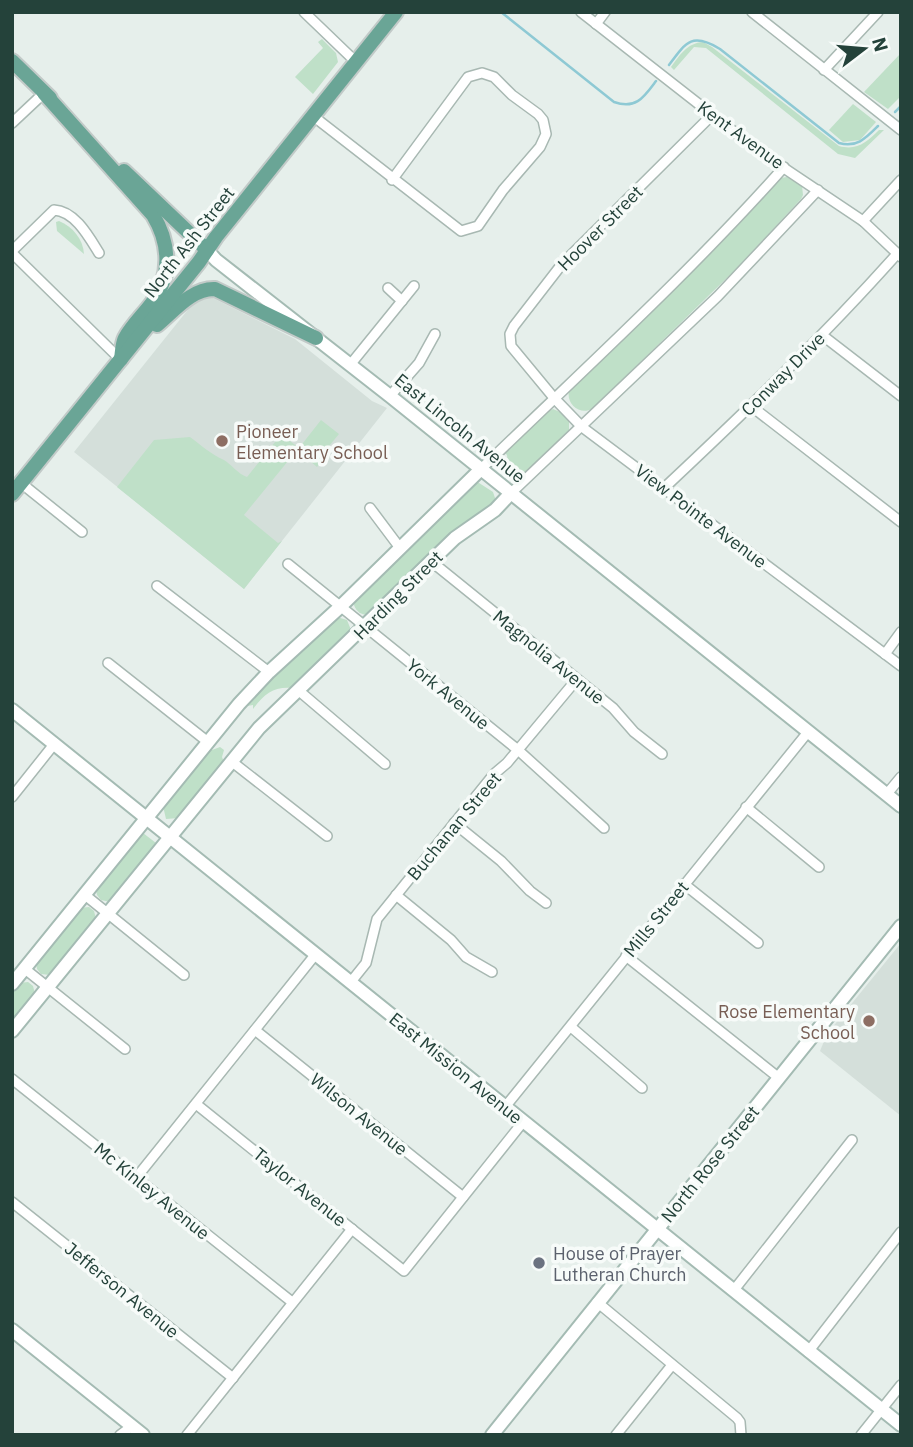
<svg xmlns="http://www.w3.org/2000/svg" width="913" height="1447" font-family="'IBM Plex Sans',sans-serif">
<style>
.built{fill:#d4dfda}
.green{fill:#bfe0c8}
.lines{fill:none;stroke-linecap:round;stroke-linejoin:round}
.stream{stroke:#8ec9d4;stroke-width:2.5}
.street-casing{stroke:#a8b8b2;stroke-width:12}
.secondary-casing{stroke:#a4bbb3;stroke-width:16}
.primary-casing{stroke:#c2cac8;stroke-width:18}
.street{stroke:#fff;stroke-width:9}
.secondary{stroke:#fff;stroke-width:12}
.primary{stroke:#6aa596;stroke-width:14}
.education-dot{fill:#8d6e63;stroke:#f7fbf9;stroke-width:2.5}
.worship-dot{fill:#6b7280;stroke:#f7fbf9;stroke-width:2.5}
.labels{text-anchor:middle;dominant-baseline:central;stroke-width:7;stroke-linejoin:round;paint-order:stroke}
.street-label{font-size:18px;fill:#24423a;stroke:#f7fbf9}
.education-label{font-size:18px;fill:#785e54;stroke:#f7fbf9;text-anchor:start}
.worship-label{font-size:18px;fill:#5b616d;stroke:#f7fbf9;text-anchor:start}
</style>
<rect width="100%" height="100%" fill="#e6efeb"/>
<g class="built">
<polygon points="209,296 295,339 372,401 387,408 244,589 74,452 198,297"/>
<polygon points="901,943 901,1116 820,1051 827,1034"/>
</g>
<g class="green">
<polygon points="322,39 336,53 338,62 313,94 295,77 323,48 318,42"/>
<path d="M703 42 712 47 839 146C857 151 867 142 879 130H884L855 158 838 154 706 48 694 47 674 70 671 67C680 55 687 43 703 42Z"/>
<polygon points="901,53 901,96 888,109 864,92"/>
<polygon points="853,104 876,122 860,140 843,142 829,130"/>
<path d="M787 177 802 186 803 195 801 199 734 271 592 409C578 416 564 401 570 388L780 178Z"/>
<path d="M59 221C73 227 83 239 84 254L57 231 56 222Z"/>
<polygon points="553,409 560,412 569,421 569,430 520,479 520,472 508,465 507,455 504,452 545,413"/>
<path d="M321 420 339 434 325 451 328 454 317 467 297 450 244 515 278 543 282 541 244 589 117 487 154 440 190 437C202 446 211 454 224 460 231 464 238 474 247 477L283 432 287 435 286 438 299 448Z"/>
<path d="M476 481 493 492 496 501 371 614C363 616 357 613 354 605L355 598Z"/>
<path d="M337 617 347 620 351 630 294 688C274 686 265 693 253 709V705L242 707Z"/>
<polygon points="220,747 224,750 222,757 224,762 179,818 166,819 163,806 210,748 212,750"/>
<polygon points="143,833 156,843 156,848 110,902 101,900 97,895 96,889 140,835"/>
<polygon points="89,907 94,911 96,919 50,975 41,974 37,969 36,962 80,908"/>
<polygon points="28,982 33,986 35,994 12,1025 12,990 19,983"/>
</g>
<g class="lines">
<g class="stream">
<path d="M501 12 614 102C636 110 644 97 656 81"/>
<path d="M669 65C686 42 692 32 720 49L839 143C857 148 866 138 878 126"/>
<polyline points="895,112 901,106"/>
</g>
<defs>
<g id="street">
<polyline points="304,12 356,62"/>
<polyline points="581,12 760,152 863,221 901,257"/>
<polyline points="752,12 901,130"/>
<polyline points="596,24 605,12"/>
<polyline points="824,70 878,12"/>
<polyline points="712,115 562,264 514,326 510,334 511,346 554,398 582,427 901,666"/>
<polyline points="313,116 461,231 478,226 503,190 540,147 546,134 543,120 538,114 512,95 494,77 482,73 468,77 392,180"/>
<polyline points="12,123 44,93"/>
<polyline points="863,221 901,180"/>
<path d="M12 251 54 210C75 211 89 237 99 253"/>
<polyline points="12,253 121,360"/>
<polyline points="388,288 402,301"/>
<polyline points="822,335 901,396"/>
<polyline points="350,365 414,286"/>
<polyline points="390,396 419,363 435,334"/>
<polyline points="751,406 901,522"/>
<path d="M480 470C583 370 689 274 784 167"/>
<polyline points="21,483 82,532"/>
<path d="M663 489C744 413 823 337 897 254"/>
<polyline points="510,494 718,296 818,190"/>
<polyline points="370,508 400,548"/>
<polyline points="432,562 613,708 634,732 662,754"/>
<polyline points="288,564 518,750 604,828"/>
<polyline points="157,586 269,672"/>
<polyline points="885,654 901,632"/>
<polyline points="108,663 208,742"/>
<polyline points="298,690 385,764"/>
<polyline points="231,761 327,836"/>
<polyline points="886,795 901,777"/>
<polyline points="12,797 55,743"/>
<polyline points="746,807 819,867"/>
<polyline points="454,823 501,861 530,891 546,903"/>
<polyline points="684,884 758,943"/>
<polyline points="85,895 184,975"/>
<polyline points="396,895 451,940 466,957 492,972"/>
<polyline points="626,956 779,1078"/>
<polyline points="25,969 125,1049"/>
<polyline points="350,983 366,963 377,919 494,774 507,763 577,679"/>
<polyline points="571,1027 642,1088"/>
<polyline points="255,1030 463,1197"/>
<polyline points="12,1079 292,1302"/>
<polyline points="196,1104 404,1271 523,1122"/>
<polyline points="505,1107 808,732"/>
<polyline points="136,1178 315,955"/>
<polyline points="12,1202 233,1378"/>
<polyline points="734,1290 852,1140"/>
<polyline points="597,1302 737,1418 740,1422 741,1435"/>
<polyline points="808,1352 901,1232"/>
<polyline points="120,1435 132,1426"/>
<polyline points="187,1435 352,1229"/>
<polyline points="616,1435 672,1365"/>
<polyline points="861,1435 901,1385"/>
</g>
<g id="secondary">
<polyline points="207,250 216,260 390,396 901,806"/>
<polyline points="12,710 901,1425"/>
<polyline points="12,984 239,704 269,672 340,607 480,470"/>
<polyline points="12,1031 259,728 455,538 495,510 510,494"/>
<polyline points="12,1330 143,1435"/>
<polyline points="492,1435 901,926"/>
</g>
<g id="primary">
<polyline points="12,61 50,98"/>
<path d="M44 93 153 215C170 243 172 276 152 303 144 314 132 325 125 338 122 344 122 353 121 359"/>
<polyline points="124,171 207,250"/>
<path d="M157 325C174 311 192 288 215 289L316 338"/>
<polyline points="12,494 199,262 216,237 396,12"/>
</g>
</defs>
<use href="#street" class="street-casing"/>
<use href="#secondary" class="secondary-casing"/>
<use href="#primary" class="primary-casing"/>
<use href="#street" class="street"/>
<use href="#secondary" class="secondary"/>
<use href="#primary" class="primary"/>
</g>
<g class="education-dot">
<circle cx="222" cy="441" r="7"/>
<circle cx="869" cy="1021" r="7"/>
</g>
<circle class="worship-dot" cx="539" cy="1263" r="7"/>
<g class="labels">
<g class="street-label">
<text transform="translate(741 135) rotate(36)">Kent Avenue</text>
<text transform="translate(600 228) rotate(-45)">Hoover Street</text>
<text transform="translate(189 242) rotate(-52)">North Ash Street</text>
<text transform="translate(783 374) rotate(-45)">Conway Drive</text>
<text transform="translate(460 428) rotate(39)">East Lincoln Avenue</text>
<text transform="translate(701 516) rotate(37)">View Pointe Avenue</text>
<text transform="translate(398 595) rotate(-45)">Harding Street</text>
<text transform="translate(549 657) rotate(39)">Magnolia Avenue</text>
<text transform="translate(448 694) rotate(39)">York Avenue</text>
<text transform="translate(454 826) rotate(-50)">Buchanan Street</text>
<text transform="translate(656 919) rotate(-51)">Mills Street</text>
<text transform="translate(456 1068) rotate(39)">East Mission Avenue</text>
<text transform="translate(359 1114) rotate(39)">Wilson Avenue</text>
<text transform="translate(710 1164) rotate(-51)">North Rose Street</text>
<text transform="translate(300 1187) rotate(39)">Taylor Avenue</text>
<text transform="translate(152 1191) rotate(39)">Mc Kinley Avenue</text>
<text transform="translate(122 1290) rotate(39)">Jefferson Avenue</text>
</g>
<g class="education-label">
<text x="236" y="431">Pioneer<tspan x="236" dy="21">Elementary School</tspan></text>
<text x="855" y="1011" text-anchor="end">Rose Elementary<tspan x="855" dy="21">School</tspan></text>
</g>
<g class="worship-label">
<text x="553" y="1253">House of Prayer<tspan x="553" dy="21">Lutheran Church</tspan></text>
</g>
</g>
<rect width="913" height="1447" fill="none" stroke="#24423a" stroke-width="28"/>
<g transform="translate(864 49) rotate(74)" stroke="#f7fbf9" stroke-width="5" paint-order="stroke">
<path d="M0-5L12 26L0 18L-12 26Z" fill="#24423a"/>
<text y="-10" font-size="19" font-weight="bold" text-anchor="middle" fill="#24423a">N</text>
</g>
</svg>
